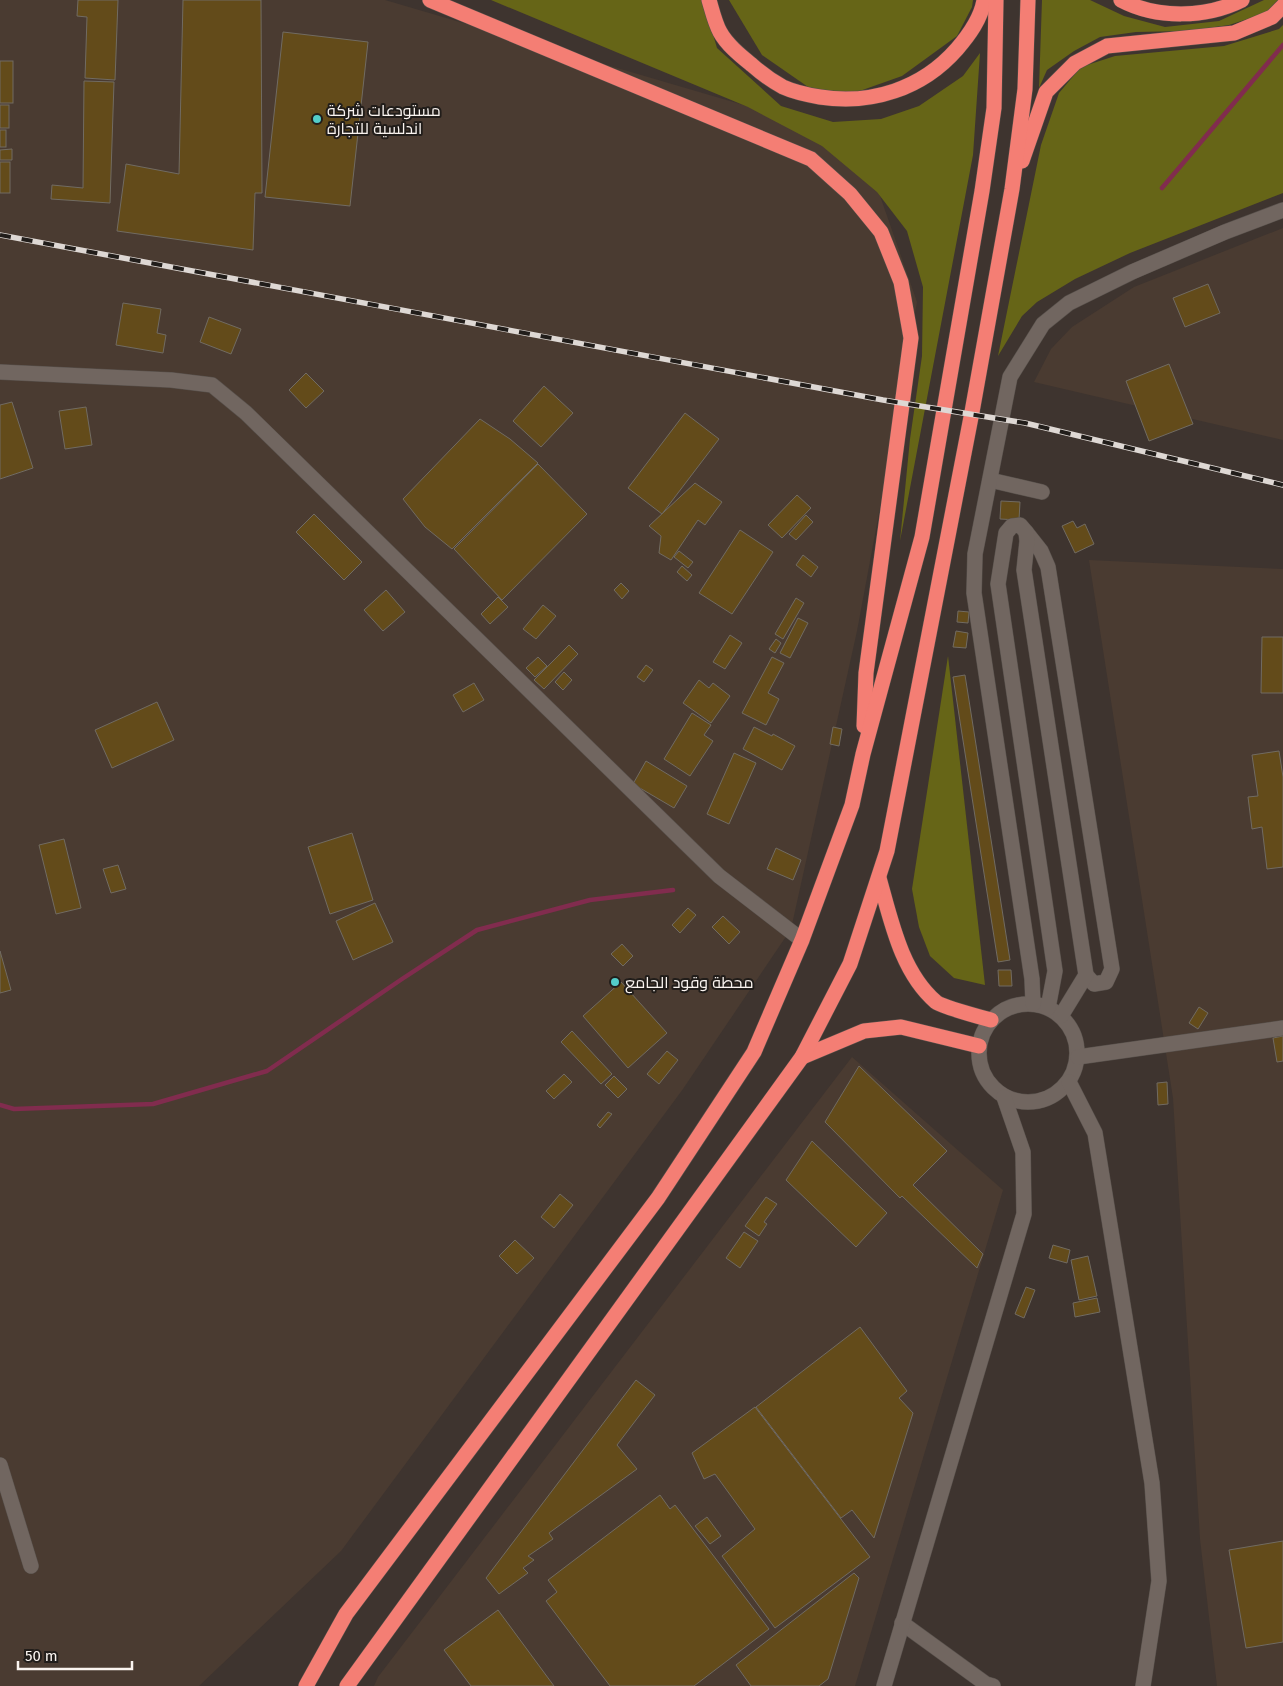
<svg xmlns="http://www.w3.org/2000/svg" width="1283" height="1686" font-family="'Fira Sans',Cairo,sans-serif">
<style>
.built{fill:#4a3b31}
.green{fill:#666517}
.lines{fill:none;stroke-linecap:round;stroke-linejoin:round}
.stream{stroke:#812c4e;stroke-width:4.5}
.building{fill:#634b1a;stroke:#716b62}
.minor-casing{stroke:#57504b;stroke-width:16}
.highway-casing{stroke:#57504b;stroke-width:16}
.minor{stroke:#716660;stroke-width:15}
.highway{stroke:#f47e74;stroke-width:15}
.rail-casing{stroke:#ded8d4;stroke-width:5.5}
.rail{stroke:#211d1a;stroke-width:4;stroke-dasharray:11;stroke-linecap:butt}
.poi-dot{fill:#53cdc9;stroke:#211d1a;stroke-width:2}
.labels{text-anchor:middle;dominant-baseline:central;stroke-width:4;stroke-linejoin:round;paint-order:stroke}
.poi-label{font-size:16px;fill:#faf4f0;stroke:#211d1a;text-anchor:start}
</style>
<rect width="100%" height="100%" fill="#3e342f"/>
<g class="built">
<polygon points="0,0 385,0 774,114 871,170 917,302 892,443 857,631 791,929 683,1089 341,1551 199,1686 0,1686"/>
<polygon points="1283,228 1283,440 1034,382 1051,349 1072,327 1134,287"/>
<polygon points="1089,560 1283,569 1283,1686 1217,1686 1200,1539 1173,1098"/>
<polygon points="852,1057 1003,1190 855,1686 374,1686 378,1677"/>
</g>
<g class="green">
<polygon points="491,0 703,0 717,48 781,106 833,122 881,119 919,106 963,76 980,53 973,155 900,541 910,439 922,356 923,287 907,231 877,192 822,146 748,107"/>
<polygon points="729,0 973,0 972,7 957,36 902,76 854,93 811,89 762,55"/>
<polygon points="1042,0 1090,0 1124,16 1165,27 1219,21 1264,0 1278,0 1266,13 1229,25 1187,31 1136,32 1100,37 1074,51 1047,70 1039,88"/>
<polygon points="1283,25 1283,193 1130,253 1075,279 1037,302 1022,316 998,356 1041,145 1059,93 1081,67 1115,56 1224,46 1279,29"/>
<polygon points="948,656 985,985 954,978 930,956 919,927 912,889"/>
</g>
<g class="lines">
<g class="stream">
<polyline points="1162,188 1283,45"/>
<polyline points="0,1105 14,1109 153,1104 267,1071 402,979 477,930 590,900 673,890"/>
</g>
</g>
<g class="building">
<polygon points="78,0 118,0 115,80 85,78 87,17 77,16"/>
<polygon points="183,0 261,0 262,193 255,193 253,250 117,231 126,164 179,174"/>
<polygon points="283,32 368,42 350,206 265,197"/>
<rect x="0" y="61" width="13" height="42"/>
<polygon points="84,81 114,82 110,203 51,199 52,185 83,188"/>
<rect x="0" y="105" width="9" height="23"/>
<rect x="0" y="130" width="6" height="17"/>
<polygon points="12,149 12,160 0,160 0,150"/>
<rect x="0" y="162" width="10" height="31"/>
<polygon points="1208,284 1220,313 1185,327 1173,298"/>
<polygon points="123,303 161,309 157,333 166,335 163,353 116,345"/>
<polygon points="209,317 241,329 231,354 200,342"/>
<polygon points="1169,364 1193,424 1149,441 1126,381"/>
<polygon points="306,373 324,391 306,408 289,390"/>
<polygon points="544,386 573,413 541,447 513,421"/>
<polygon points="12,402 33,468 0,479 0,405"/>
<polygon points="86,407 92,445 65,449 59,411"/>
<polygon points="685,413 719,439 662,514 628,488"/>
<polygon points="480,419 510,439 538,463 452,549 425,527 403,499"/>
<polygon points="538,464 587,514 502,600 454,549"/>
<polygon points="695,483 722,502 705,525 698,520 671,560 659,553 661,536 649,526"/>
<polygon points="797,495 811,508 782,538 768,525"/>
<polygon points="1001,501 1020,502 1019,520 1000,519"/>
<polygon points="314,514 362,562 344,580 296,532"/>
<polygon points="806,515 813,522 796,540 789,534"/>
<polygon points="1073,521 1077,528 1085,524 1094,544 1075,553 1062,526"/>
<polygon points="740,530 773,552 732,614 699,593"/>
<polygon points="679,551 693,562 688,568 674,557"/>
<polygon points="803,555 818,567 811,577 796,565"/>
<polygon points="682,566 692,575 687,581 677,572"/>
<polygon points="621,583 629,591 622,599 614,590"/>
<polygon points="386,590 405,612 383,631 364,610"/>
<polygon points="498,597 508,607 490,624 481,614"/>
<polygon points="796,598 804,603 783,639 775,634"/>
<polygon points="543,605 556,616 536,639 523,629"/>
<polygon points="958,611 969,612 968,623 957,622"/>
<polygon points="798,618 808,623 790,658 780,653"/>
<polygon points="956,631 968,633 966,648 953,647"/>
<polygon points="730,635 742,643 725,669 713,662"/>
<polygon points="1262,637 1283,637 1283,693 1261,693"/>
<polygon points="776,639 781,643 775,653 769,649"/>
<polygon points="569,645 578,654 544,689 534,680"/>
<polygon points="538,657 547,666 535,677 526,668"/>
<polygon points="772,657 784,663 768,693 779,699 766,725 742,713"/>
<polygon points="646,665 653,670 644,682 637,677"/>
<polygon points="564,672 572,680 563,690 555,682"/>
<polygon points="965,675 1010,960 998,962 953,677"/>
<polygon points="699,680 709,688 713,683 730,696 711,723 683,703"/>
<polygon points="474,683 484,700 463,712 453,695"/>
<polygon points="157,702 174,740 112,768 95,730"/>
<polygon points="692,713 711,725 704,735 713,741 690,776 664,759"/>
<polygon points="754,727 772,736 773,734 795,746 782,770 743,749"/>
<polygon points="833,727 842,729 839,746 830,744"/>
<polygon points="1279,751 1283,777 1283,867 1267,869 1262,827 1252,829 1248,797 1258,796 1252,755"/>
<polygon points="734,753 756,763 729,824 707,814"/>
<polygon points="646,761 687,786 674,808 633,784"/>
<polygon points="352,833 373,900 330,914 308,847"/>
<polygon points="64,839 81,908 56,914 39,845"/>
<polygon points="776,848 801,860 793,880 767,869"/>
<polygon points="118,865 126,889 111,893 103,869"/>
<polygon points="375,903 393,942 353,960 336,921"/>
<polygon points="688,908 696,915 680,933 672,925"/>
<polygon points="723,916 740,932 729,944 712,927"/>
<polygon points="622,944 633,956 623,966 611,954"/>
<polygon points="0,951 11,990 0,993"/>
<polygon points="998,970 1011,970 1012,986 999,986"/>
<polygon points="621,982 667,1033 628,1068 583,1016"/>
<polygon points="1199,1007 1208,1013 1198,1029 1189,1023"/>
<polygon points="572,1031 612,1074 601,1084 561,1042"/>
<polygon points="1283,1036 1283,1061 1277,1062 1273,1038"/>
<polygon points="667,1051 678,1060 659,1084 647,1074"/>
<polygon points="859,1066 947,1151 913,1185 983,1254 977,1268 902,1196 900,1198 825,1122"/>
<polygon points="564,1074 572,1082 554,1099 546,1091"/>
<polygon points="614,1076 627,1089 618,1098 605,1085"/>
<polygon points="1167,1082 1168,1104 1158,1105 1157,1083"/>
<polygon points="608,1112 612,1114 600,1128 597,1125"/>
<polygon points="812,1141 887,1213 856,1247 786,1180"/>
<polygon points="560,1194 573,1205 554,1228 541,1217"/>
<polygon points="766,1197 777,1204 764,1222 767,1224 759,1236 745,1226"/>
<polygon points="744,1232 758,1241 740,1268 726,1258"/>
<polygon points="515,1240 534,1258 517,1274 499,1256"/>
<polygon points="1053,1245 1070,1250 1067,1263 1049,1258"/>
<polygon points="1088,1256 1097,1296 1079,1300 1071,1260"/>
<polygon points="1026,1287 1035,1290 1024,1318 1015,1314"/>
<polygon points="1097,1298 1100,1312 1075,1317 1073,1303"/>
<polygon points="860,1327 907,1391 899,1398 913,1413 874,1538 852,1510 841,1518 756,1407"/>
<polygon points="636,1380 655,1395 617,1445 637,1469 549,1533 553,1539 528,1556 534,1560 523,1568 528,1573 499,1594 486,1578"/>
<polygon points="755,1407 870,1557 775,1628 722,1556 755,1529 715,1474 704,1479 692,1453"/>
<polygon points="660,1495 670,1509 675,1505 769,1629 694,1686 610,1686 546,1601 557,1592 548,1580"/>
<polygon points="707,1517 721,1536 710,1544 695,1526"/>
<polygon points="1283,1541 1283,1642 1246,1648 1229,1550"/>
<polygon points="854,1573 859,1578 828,1679 819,1686 751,1686 736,1665"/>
<polygon points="498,1610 554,1686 471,1686 444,1650"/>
</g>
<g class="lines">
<defs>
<g id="minor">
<polyline points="0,372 171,380 212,385 246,413 719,876 802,940"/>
<polyline points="990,480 1042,492"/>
<polyline points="1026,532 1041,551 1048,567 1112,969 1106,982 1094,984 1086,975"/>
<circle cx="1028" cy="1053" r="49"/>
<polyline points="1033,1004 1032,979 974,593 975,554 1010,377 1043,324 1069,303 1132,272 1225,232 1283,210"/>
<polyline points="1048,1008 1055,971 998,584 1006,533 1012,526 1020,525 1026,532 1027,541 1024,570 1086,975 1061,1016"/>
<polyline points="1078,1057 1283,1028"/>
<polyline points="1069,1082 1095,1133 1152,1483 1159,1581 1143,1686"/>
<polyline points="0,1465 31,1566"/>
<polyline points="902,1623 986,1684 993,1686"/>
<polyline points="884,1686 1024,1214 1023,1152 1004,1097"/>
</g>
<g id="highway">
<polyline points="430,0 811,159 850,194 881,232 901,282 911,338 866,673 864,726"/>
<path d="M709 0C712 10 715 23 720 32 727 45 741 56 752 65 761 73 772 81 783 87 794 92 808 95 820 97 871 105 922 89 957 49 969 35 981 19 984 0"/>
<path d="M1121 0C1157 19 1206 18 1242 0"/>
<polyline points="1022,161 1046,92 1075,63 1107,46 1234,33 1272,17 1283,6"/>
<path d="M879 878C891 920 901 972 936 1002 943 1007 980 1017 991 1020"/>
<polyline points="802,1057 864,1031 901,1027 979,1046"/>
<polyline points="306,1686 346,1614 658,1198 754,1052 802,940 852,805 863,754 922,537 982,191 994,108 996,0"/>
<polyline points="347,1686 802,1057 850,964 887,851 972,412 1012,189 1025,89 1028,0"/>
</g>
</defs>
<use href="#minor" class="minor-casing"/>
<use href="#highway" class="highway-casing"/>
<use href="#minor" class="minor"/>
<use href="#highway" class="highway"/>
<defs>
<polyline id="rail" points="0,235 883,400 1025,423 1283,485"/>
</defs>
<use href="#rail" class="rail-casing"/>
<use href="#rail" class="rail"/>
</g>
<g class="poi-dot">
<circle cx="317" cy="119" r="5"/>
<circle cx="615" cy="982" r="5"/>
</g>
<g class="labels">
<g class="poi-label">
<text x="327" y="110">مستودعات شركة<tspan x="327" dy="18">اندلسية للتجارة</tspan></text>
<text x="625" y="982">محطة وقود الجامع</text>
</g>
</g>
<path d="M18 1661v8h114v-8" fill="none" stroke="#faf4f0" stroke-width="2.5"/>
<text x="25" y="1661" font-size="15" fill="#faf4f0" stroke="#211d1a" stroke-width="4" paint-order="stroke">50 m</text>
</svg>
